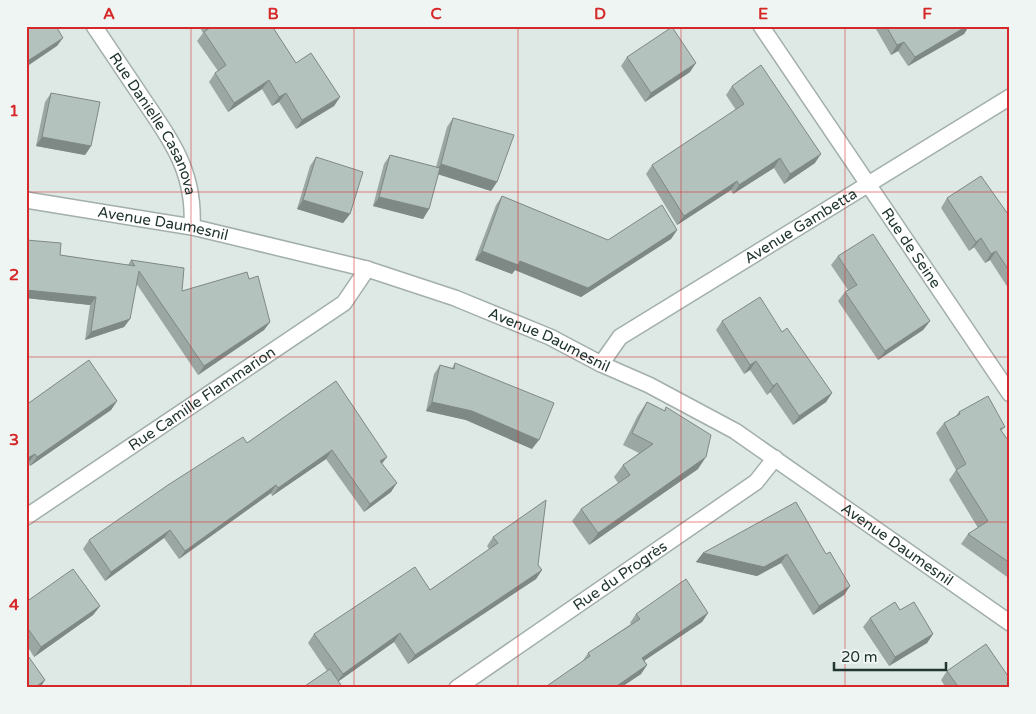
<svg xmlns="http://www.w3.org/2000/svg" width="1036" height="714" font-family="'Varela Round',sans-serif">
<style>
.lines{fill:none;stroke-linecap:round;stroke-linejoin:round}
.minor-casing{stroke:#a2afab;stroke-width:18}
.minor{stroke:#fff;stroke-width:15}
.wall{fill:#9ba7a3}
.shaded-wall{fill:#7e8884}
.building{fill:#b4c2bd;stroke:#7e8884}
.grid{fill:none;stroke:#d62828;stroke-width:1;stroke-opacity:0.55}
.labels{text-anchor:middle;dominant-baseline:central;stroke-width:4.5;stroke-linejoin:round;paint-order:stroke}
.street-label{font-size:15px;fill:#213631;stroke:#eef5f2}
.neatline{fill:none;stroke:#d62828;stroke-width:2}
.grid-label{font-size:16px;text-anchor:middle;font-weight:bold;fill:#d62828}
</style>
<rect width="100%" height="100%" fill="#dee8e4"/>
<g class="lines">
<defs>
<g id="minor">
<path id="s1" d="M94 26C110 50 127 75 143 99 172 142 195 172 192 227"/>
<path id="s2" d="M761 26 1010 394"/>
<path id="s3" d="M26 200 192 227 367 269 455 298 550 337 601 364 649 385 735 431 1010 623"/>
<path id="s4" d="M601 364 620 337 1010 97"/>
<path id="s5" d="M26 517 344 303 367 269"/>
<path id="s6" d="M457 688 756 482 775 458"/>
</g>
</defs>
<use href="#minor" class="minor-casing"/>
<use href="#minor" class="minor"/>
</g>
<g class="wall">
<polygon points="199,26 272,26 296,63 340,97 334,106 296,129 279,102 272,106 262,89 228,112 209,82 215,73 218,71 197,41 203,33"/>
<polygon points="878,26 969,26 964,34 908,66 898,51 891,55 876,29"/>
<polygon points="627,57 690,72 645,102 621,66"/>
<polygon points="732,86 815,163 784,184 774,168 733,194 731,190 677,225 646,174 652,165 736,110 726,95"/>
<polygon points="51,93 91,146 85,155 36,146 45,102"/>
<polygon points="453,118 497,182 491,191 438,174 429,209 423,219 373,206 384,164 390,155 436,167 447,127"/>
<polygon points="316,157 350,214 343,223 297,209 310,166"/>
<polygon points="502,196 608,240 677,230 671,239 581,297 515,270 512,274 475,260 496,205"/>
<polygon points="947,198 1010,217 1010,291 990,260 985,263 974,247 969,251 941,208"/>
<polygon points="26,240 60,255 128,265 131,260 182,291 249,279 270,322 264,330 198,375 136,283 130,319 124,327 85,340 90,305 26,298"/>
<polygon points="838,256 930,321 923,330 878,360 838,301 845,292 848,290 831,265"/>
<polygon points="722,321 782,332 832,393 826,402 793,425 770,392 767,395 750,370 744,374 716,330"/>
<polygon points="455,363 532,449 466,420 426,411 434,374 440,365 452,368"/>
<polygon points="336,381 382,464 391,492 364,512 326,459 272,496 271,493 179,559 164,538 105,581 83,549 89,540 247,443"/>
<polygon points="117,401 111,410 30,466 28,463 26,405"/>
<polygon points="647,402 664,411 666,407 698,469 589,545 572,521 581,509 618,483 614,477 623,465 639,453 623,445 638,415"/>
<polygon points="959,412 1005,427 1001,431 1010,443 1010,579 961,544 968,534 978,528 949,480 956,470 936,433 944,423 955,417"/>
<polygon points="493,537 538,565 542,570 536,579 408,664 394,642 339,681 327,671 308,643 314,634 430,590 489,549 487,546"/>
<polygon points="703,553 826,554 850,586 844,595 813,615 781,563 757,576 696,562"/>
<polygon points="26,602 100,606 93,615 34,657 26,644"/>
<polygon points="900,610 933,634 927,643 889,666 863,627 870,618"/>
<polygon points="708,613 702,622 644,661 647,665 641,674 620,688 544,688 582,662 588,653 631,624 630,623 636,614"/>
<polygon points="947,671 1010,688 946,688 941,680"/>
</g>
<g class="shaded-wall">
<polygon points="967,26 969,26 964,34 908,66 915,57"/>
<polygon points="63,38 57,46 26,67 26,62"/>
<polygon points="904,42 898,51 891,55 897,45"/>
<polygon points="696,63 690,72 645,102 651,93"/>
<polygon points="269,80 262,89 228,112 234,103"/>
<polygon points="286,93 279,102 272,106 279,97"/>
<polygon points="340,97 334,106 296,129 302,120"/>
<polygon points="42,137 91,146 85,155 36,146"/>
<polygon points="821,154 815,163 784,184 790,174"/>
<polygon points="780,158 774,168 733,194 739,185"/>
<polygon points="441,164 497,182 491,191 434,173"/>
<polygon points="737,181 731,190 677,225 684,216"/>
<polygon points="379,197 429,209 423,219 373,206"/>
<polygon points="303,200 350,214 343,223 297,209"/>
<polygon points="677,230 671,239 581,297 515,270 512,274 475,260 482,251 520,261"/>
<polygon points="981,238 974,247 969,251 976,242"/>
<polygon points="996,251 990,260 985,263 991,254"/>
<polygon points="26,290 96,297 90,305 26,298"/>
<polygon points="130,319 124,327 85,340 91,332"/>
<polygon points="930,321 923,330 878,360 885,351"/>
<polygon points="270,322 264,330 198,375 204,366"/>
<polygon points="756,361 750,370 744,374 750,365"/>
<polygon points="777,383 770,392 767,395 773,386"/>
<polygon points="832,393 826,402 793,425 799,416"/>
<polygon points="117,401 111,410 30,466 37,457"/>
<polygon points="432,402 472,411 539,440 532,449 466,420 426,411"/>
<polygon points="332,450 326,459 272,496 278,488"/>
<polygon points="35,454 28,463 26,464 26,459"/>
<polygon points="387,457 381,465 380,461"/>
<polygon points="706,457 698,469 589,545 598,533"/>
<polygon points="397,483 391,492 364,512 370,504"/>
<polygon points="276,485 271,493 179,559 185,551"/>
<polygon points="170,530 164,538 105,581 111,572"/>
<polygon points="703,553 787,554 781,563 757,576 696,562"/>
<polygon points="542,570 536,579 408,664 415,655"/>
<polygon points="850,586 844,595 813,615 819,606"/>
<polygon points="100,606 93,615 34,657 41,647"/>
<polygon points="708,613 702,622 636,666 642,658"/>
<polygon points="400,633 394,642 336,683 343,674"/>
<polygon points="933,634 927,643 889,666 895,657"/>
<polygon points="647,665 641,674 620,688 614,688"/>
<polygon points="45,680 40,688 34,688"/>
</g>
<g class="building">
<polygon points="26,26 56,26 63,38 26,62"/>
<polygon points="211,26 272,26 296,63 311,53 340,97 302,120 286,93 279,97 269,80 234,103 215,73 226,65 204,32 211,27"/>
<polygon points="886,26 967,26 915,57 904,42 897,45"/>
<polygon points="672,27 696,63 651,93 627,57"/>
<polygon points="761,65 821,154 790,174 780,158 739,185 737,181 684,216 652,165 744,104 732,86"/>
<polygon points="51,93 100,102 91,146 42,137"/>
<polygon points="453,118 514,135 497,182 441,164"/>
<polygon points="390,155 440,168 429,209 379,197"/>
<polygon points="316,157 363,172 350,214 303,200"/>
<polygon points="981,176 1010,217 1010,272 996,251 991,254 981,238 976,242 947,198"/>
<polygon points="502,196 608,240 662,205 677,230 588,288 520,261 518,265 482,251"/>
<polygon points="873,234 930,321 885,351 845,292 857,285 838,256"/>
<polygon points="26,240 61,243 60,255 135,266 131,260 184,268 182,291 247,272 249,279 258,276 270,322 204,366 139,271 130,319 91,332 96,297 26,290"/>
<polygon points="760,297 782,332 787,328 832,393 799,416 777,383 773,386 756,361 750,365 722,321"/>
<polygon points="89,360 117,401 37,457 35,454 26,459 26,405"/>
<polygon points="455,363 554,403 539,440 472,411 432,402 440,365 454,369"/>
<polygon points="336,381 387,457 380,461 397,483 370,504 332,450 278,488 276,485 185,551 170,530 111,572 89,540 168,485 243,437 247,443"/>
<polygon points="988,396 1005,427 1000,429 1010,443 1010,563 968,534 988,521 956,470 966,464 944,423 960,414 959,412"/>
<polygon points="647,402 665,411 666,407 711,435 706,457 598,533 581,509 630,475 623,465 653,444 632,433"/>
<polygon points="546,500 538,565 542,570 415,655 400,633 343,674 314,634 415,567 430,590 498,543 493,537"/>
<polygon points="796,502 826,554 830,552 850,586 819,606 787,554 764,567 703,553"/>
<polygon points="73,569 100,606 41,647 26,626 26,602"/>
<polygon points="686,579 708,613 642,658 647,665 614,688 544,688 590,656 588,653 640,619 636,614"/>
<polygon points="895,602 900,610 914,602 933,634 895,657 870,618"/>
<polygon points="986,644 1010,679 1010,688 959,688 947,671"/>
<polygon points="26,653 45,680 34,688 26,688"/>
<polygon points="330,669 343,688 302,688"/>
</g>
<path class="grid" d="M191 26V688M354 26V688M518 26V688M681 26V688M845 26V688M26 192H1010M26 357H1010M26 522H1010"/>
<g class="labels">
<g class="street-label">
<text stroke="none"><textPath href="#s1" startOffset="115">Rue Danielle Casanova</textPath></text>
<text stroke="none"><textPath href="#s3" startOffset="139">Avenue Daumesnil</textPath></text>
<text stroke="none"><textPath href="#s4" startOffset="245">Avenue Gambetta</textPath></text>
<text stroke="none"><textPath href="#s2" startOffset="268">Rue de Seine</textPath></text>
<text stroke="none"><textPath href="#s3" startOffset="544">Avenue Daumesnil</textPath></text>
<text stroke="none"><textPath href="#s5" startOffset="212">Rue Camille Flammarion</textPath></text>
<text stroke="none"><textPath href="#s3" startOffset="949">Avenue Daumesnil</textPath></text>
<text stroke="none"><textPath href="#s6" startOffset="198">Rue du Progrès</textPath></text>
</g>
</g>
<rect width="1036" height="714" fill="none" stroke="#eef5f2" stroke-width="55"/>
<path d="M834 662v8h112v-8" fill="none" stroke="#213631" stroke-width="2.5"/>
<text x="841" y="662" font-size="15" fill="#213631" stroke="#eef5f2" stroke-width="4" paint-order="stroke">20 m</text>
<rect x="28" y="28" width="980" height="658" class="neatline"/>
<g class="grid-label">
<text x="109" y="19">A</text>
<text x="273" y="19">B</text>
<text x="436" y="19">C</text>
<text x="600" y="19">D</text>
<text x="763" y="19">E</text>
<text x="927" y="19">F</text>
<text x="14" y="116">1</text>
<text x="14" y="280">2</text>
<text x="14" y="445">3</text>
<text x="14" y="610">4</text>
</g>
</svg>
